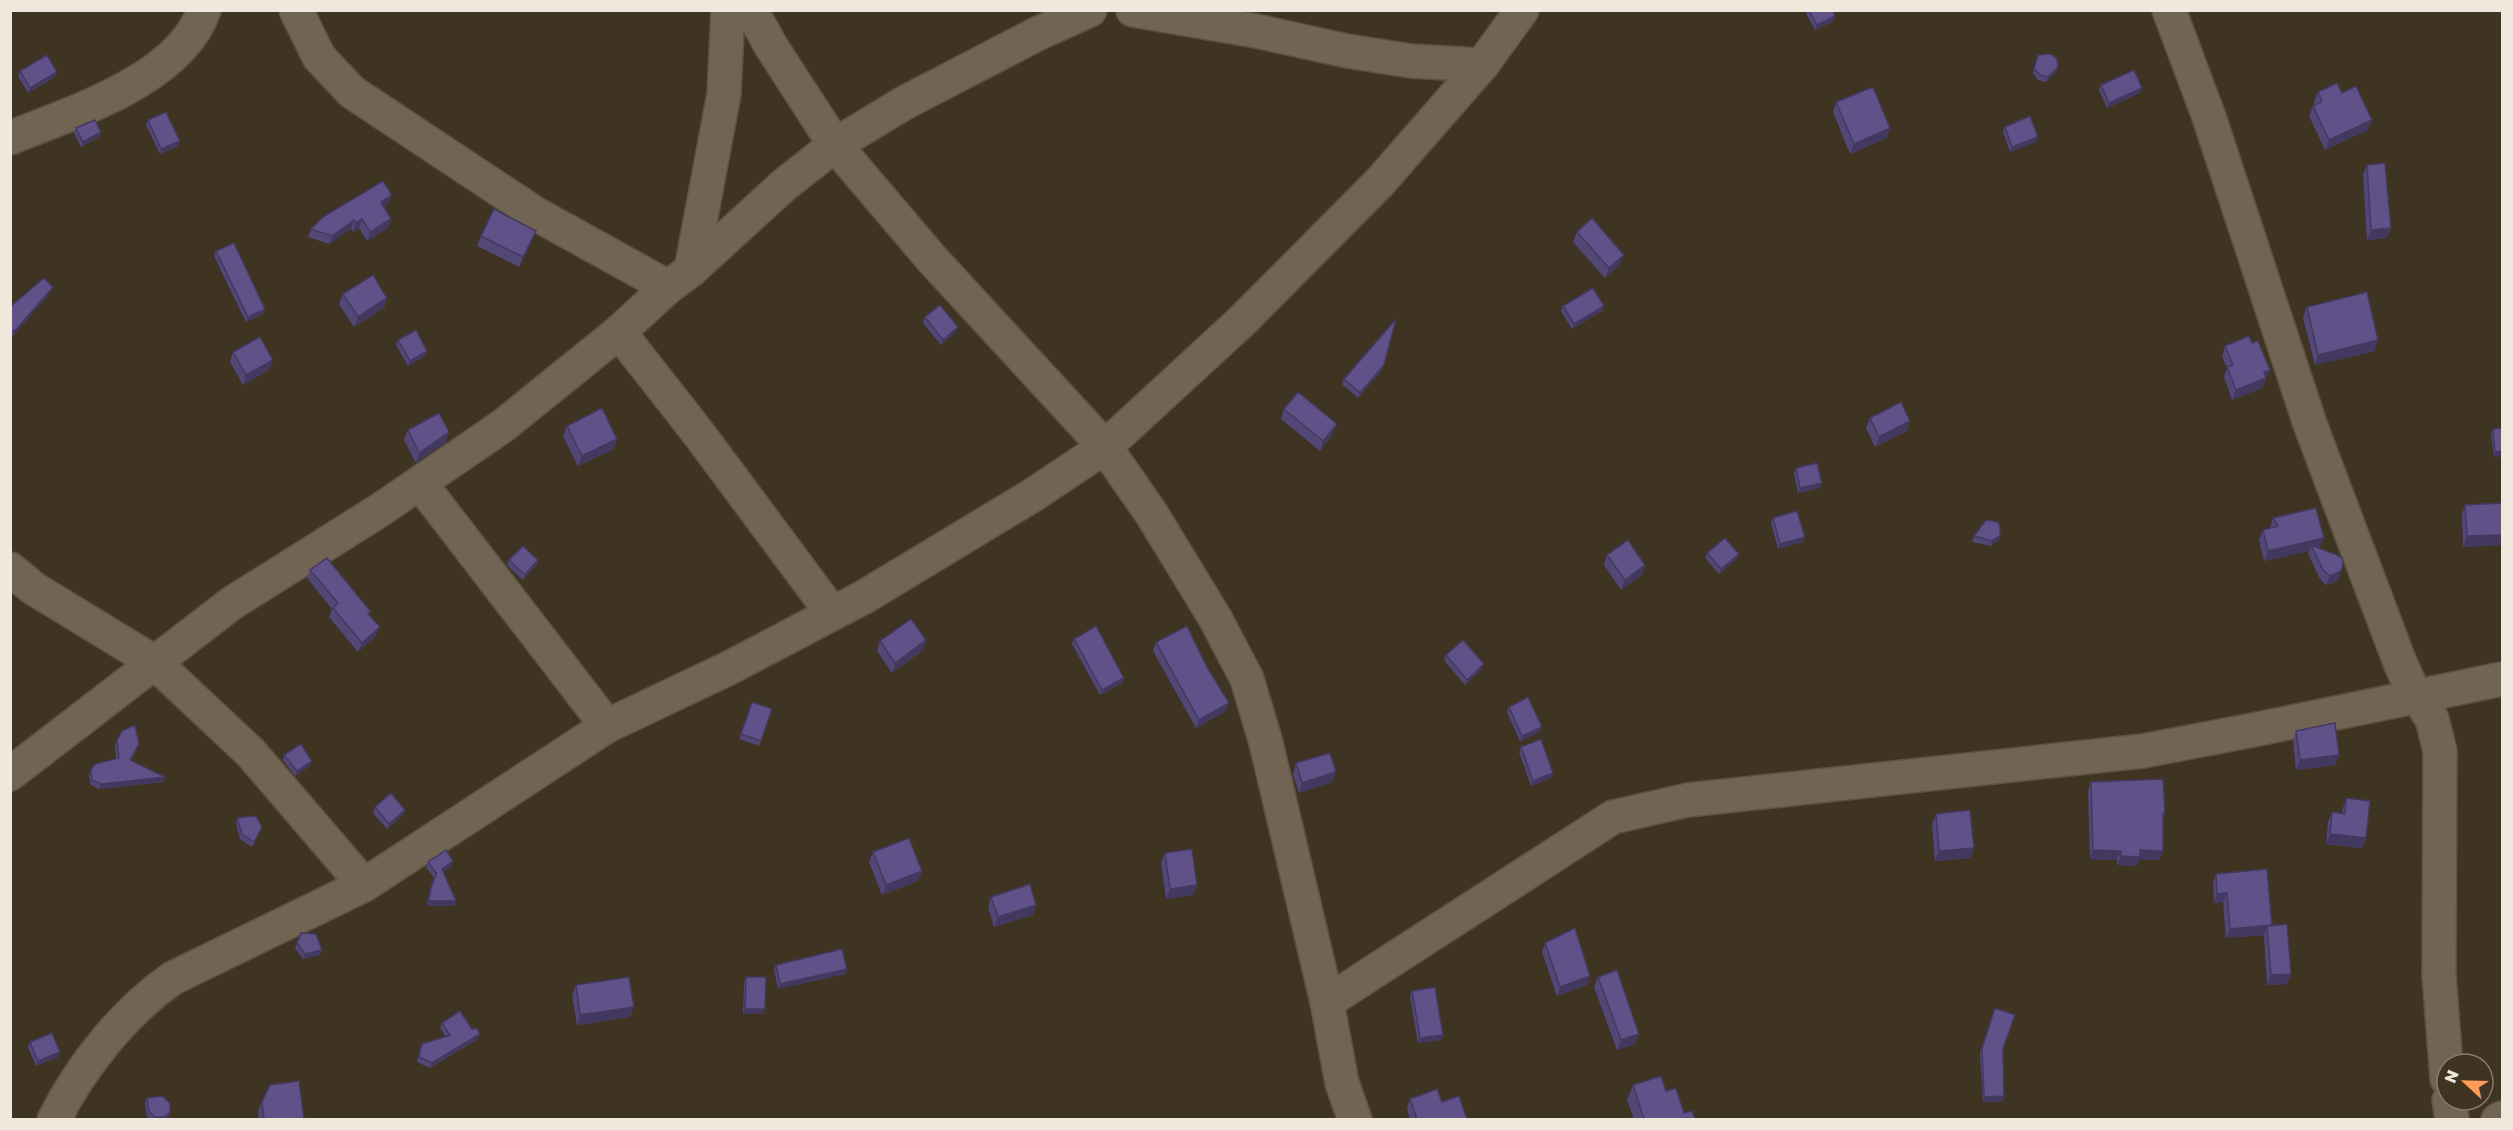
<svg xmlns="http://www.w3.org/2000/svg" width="2513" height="1130" font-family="'Golos Text',sans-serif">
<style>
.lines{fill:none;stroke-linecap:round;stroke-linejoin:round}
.minor-casing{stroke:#5b5041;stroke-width:36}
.minor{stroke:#716452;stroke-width:33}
.wall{fill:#534776}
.shaded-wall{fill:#433960}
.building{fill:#605289;stroke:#433960;stroke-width:1.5}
</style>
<rect width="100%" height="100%" fill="#3f3322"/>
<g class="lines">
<defs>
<g id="minor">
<polyline points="296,10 319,57 352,92 536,214 668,287"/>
<polyline points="751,10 771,46 835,145 931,258 1105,447 1151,513 1215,618 1247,679 1266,743 1327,1002"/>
<polyline points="1133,10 1256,31 1347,51 1411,61 1482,65"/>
<polyline points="2169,10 2209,117 2310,424 2399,660 2410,685 2432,719 2440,751 2439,975 2447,1079"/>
<path d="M10 138C73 112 180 80 204 10"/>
<polyline points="691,270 724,94 728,10"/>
<polyline points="619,332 699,434 832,613"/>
<polyline points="420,483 607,726"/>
<polyline points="10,569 33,588 154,662 251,753 364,885"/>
<polyline points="10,774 232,603 380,510 504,425 619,332 668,287 691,270 784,185 835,145 904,103 1037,34 1090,10"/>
<polyline points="2449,1100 2452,1120"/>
<path d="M54 1120C80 1067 125 1011 173 978L364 885 607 726 727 669 864 597 1033 495 1105 447 1243 320 1380 182 1482 65 1522 10"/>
<polyline points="1355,1120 1342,1083 1327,1002 1613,817 1688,800 2143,751 2253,730 2502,679"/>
<polyline points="2498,1120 2502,1118"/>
</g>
</defs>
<use href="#minor" class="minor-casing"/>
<use href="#minor" class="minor"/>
</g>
<g class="wall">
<polygon points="1807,10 1833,10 1834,21 1815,30 1806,13"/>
<polygon points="2036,60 2058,67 2056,72 2046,82 2038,80 2033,73"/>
<polygon points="20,71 57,72 55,77 28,93 18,76"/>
<polygon points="2101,85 2142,88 2140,93 2107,108 2099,90"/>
<polygon points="2318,92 2342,93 2368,130 2325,150 2309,116 2313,106 2315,105 2314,102"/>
<polygon points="1836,102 1890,128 1887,138 1850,154 1833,112"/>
<polygon points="148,120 178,146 160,154 146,125"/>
<polygon points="2005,127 2036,142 2010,152 2003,132"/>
<polygon points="76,128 101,132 99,137 81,147 74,133"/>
<polygon points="2367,165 2391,228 2387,238 2367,240 2363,175"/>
<polygon points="392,195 388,203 384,207 391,219 388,228 367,241 359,228 353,232 351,229 329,244 308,237 311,229"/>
<polygon points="1577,232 1620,265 1605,278 1573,242"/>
<polygon points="481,236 532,241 519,267 477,246"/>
<polygon points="216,251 265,309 263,314 246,322 214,256"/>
<polygon points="51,292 12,337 10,336 10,307"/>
<polygon points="343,294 387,298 384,308 354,327 339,304"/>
<polygon points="1563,306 1604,306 1602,311 1572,329 1561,311"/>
<polygon points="2307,307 2375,351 2315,365 2303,317"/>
<polygon points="925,317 956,332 941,345 923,323"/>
<polygon points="398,340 425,356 408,366 396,345"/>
<polygon points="2252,343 2270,370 2262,388 2232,400 2224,377 2227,368 2222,356 2225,346"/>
<polygon points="233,352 273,360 269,370 243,385 230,362"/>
<polygon points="1384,365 1382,370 1358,398 1342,384 1344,379"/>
<polygon points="1284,409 1333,434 1320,451 1281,419"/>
<polygon points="1870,418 1907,431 1875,447 1866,428"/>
<polygon points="567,426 614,449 578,466 563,436"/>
<polygon points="2502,428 2502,456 2494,457 2491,434 2493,429"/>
<polygon points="408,430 446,442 416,463 404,440"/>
<polygon points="1796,468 1822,483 1820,488 1798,493 1794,474"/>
<polygon points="2465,505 2501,545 2463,547 2462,515"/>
<polygon points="1773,518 1805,537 1803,542 1778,549 1771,523"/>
<polygon points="2273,518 2320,548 2338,581 2326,585 2320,579 2308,554 2309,551 2264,561 2259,540 2263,530 2270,528"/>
<polygon points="1974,536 2000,536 1998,541 1991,546 1972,542"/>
<polygon points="1707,553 1737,559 1719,574 1705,558"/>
<polygon points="1607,555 1645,565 1642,575 1621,590 1604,565"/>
<polygon points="509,560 538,560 537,565 523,580 507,565"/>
<polygon points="310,570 376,636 358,652 329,617 332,609 307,578"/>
<polygon points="1074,639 1123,683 1100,695 1072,644"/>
<polygon points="926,640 923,650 892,673 877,651 880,641"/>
<polygon points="1156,642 1226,711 1196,728 1153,651"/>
<polygon points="1446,655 1482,669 1465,685 1444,660"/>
<polygon points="752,702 772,709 759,746 739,739"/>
<polygon points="1509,707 1540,732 1520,741 1507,712"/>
<polygon points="2296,731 2339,755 2335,765 2296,770 2293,741"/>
<polygon points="117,740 137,749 131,761 163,782 99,789 91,785 89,776 91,770 116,758 115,745"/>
<polygon points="1521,747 1553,773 1551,778 1531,786 1519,752"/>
<polygon points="284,755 312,761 310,766 295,776 283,760"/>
<polygon points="1296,763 1336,772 1332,782 1299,793 1293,774"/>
<polygon points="2091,782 2165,813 2163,819 2163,851 2159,860 2139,859 2137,866 2117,865 2117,860 2090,859 2088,791"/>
<polygon points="2346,798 2366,838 2362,848 2326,844 2328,822 2332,812 2342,813 2343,808"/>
<polygon points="375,807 405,810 403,815 387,829 373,813"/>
<polygon points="1936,814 1971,858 1935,861 1932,824"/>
<polygon points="237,818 262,827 252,847 240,839 236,823"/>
<polygon points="873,852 922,871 918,881 882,895 869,862"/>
<polygon points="1165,853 1194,895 1166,899 1161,863"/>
<polygon points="453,861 451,867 443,872 456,901 454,906 427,906 429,893 435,878 434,878 426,867 428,862"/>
<polygon points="2216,874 2272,925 2291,974 2287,984 2267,985 2264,935 2226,938 2223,902 2214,903 2213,883"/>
<polygon points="991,897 1033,915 994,927 988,907"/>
<polygon points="301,933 322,950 320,955 303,959 295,948"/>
<polygon points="1545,943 1587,985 1557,996 1542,952"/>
<polygon points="776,965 847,969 845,974 778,989 774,970"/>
<polygon points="746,977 765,1009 763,1014 743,1014 744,982"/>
<polygon points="1598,977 1635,1044 1617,1050 1594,987"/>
<polygon points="576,985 630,1017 577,1025 572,995"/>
<polygon points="1412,991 1443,1035 1441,1040 1418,1043 1410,996"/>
<polygon points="1995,1008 2003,1049 2003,1102 1983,1102 1980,1053"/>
<polygon points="442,1023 478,1039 430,1068 417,1062 420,1049 446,1037 440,1028"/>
<polygon points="30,1042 60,1052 58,1057 36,1066 28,1047"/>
<polygon points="1633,1085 1666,1091 1684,1113 1695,1119 1634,1119 1627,1100"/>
<polygon points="147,1098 170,1113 168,1118 165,1119 150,1119 147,1116 145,1103"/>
<polygon points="1410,1099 1442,1102 1467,1119 1410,1119 1407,1109"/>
<polygon points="262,1102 304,1119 259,1119 258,1112"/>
</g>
<g class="shaded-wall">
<polygon points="1835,16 1834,21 1815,30 1817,25"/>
<polygon points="2058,67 2056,72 2046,82 2048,77"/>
<polygon points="57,72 55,77 28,93 30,88"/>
<polygon points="2142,88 2140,93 2107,108 2109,103"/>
<polygon points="2372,120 2368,130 2325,150 2329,140"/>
<polygon points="1890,128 1887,138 1850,154 1854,144"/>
<polygon points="101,132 99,137 81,147 83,142"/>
<polygon points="2038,137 2036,142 2010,152 2012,147"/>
<polygon points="180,141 178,146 160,154 161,149"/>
<polygon points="392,195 388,203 378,211 381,202"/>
<polygon points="362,219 359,228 353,232 356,223"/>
<polygon points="391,219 388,228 367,241 370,232"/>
<polygon points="354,220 351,229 329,244 332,236"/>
<polygon points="2391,228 2387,238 2367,240 2371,230"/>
<polygon points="536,231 532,241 519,267 523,257"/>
<polygon points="1624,255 1620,265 1605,278 1609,268"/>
<polygon points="53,287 51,292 12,337 14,332"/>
<polygon points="387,298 384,308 354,327 358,317"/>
<polygon points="1604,306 1602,311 1572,329 1574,324"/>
<polygon points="265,309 263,314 246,322 248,317"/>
<polygon points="958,327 956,332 941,345 943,340"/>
<polygon points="2378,340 2375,351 2315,365 2318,355"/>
<polygon points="427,351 425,356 408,366 410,361"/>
<polygon points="273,360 269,370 243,385 246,375"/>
<polygon points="1384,365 1382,370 1358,398 1360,393"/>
<polygon points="2270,370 2262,388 2232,400 2236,390 2264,372"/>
<polygon points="1910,421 1907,431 1875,447 1879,437"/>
<polygon points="1337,424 1333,434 1320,451 1323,441"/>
<polygon points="449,432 446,442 416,463 419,453"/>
<polygon points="617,439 614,449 578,466 582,456"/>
<polygon points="2502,451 2502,456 2494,457 2495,452"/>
<polygon points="1822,483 1820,488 1798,493 1800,488"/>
<polygon points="2502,535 2502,541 2501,545 2463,547 2467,536"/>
<polygon points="2000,536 1998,541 1991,546 1992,541"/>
<polygon points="1805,537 1803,542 1778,549 1780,544"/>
<polygon points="2324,538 2320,548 2311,545 2309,551 2264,561 2268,551"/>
<polygon points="1739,554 1737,559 1719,574 1721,569"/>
<polygon points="538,560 537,565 523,580 525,575"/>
<polygon points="1645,565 1642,575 1621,590 1625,580"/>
<polygon points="2341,571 2338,581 2326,585 2330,576"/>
<polygon points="380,627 376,636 358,652 362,643"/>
<polygon points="926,640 923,650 892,673 895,663"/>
<polygon points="1484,664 1482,669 1465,685 1467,680"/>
<polygon points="1124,678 1123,683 1100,695 1102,690"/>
<polygon points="1229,703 1226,711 1196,728 1199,720"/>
<polygon points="1542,727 1540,732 1520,741 1522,736"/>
<polygon points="2339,755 2335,765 2296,770 2300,760"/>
<polygon points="312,761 310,766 295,776 297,771"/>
<polygon points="1336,772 1332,782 1299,793 1302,783"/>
<polygon points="1553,773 1551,778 1531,786 1533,781"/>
<polygon points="165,777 163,782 99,789 101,784"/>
<polygon points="405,810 403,815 387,829 389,824"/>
<polygon points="2330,834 2366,838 2362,848 2326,844"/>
<polygon points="1974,848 1971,858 1935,861 1939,851"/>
<polygon points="2093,850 2121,851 2117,860 2090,859"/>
<polygon points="2140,850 2163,851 2159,860 2139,859 2137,866 2117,865 2121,856"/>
<polygon points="453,861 451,867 440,874 442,869"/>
<polygon points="922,871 918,881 882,895 886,885"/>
<polygon points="1197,885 1194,895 1166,899 1170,889"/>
<polygon points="2227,893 2223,902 2214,903 2217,894"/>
<polygon points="429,901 456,901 454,906 427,906"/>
<polygon points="1036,905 1033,915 994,927 998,917"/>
<polygon points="2272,925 2267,926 2264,935 2226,938 2230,929"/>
<polygon points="322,950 320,955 303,959 305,954"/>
<polygon points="847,969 845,974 778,989 780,984"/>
<polygon points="2291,974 2287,984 2267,985 2271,975"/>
<polygon points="1590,976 1587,985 1557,996 1560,987"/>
<polygon points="634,1007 630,1017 577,1025 580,1015"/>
<polygon points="745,1009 765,1009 763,1014 743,1014"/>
<polygon points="480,1034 478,1039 430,1068 432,1063"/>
<polygon points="1639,1034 1635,1044 1617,1050 1621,1040"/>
<polygon points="1443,1035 1441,1040 1418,1043 1420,1038"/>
<polygon points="60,1052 58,1057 36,1066 38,1061"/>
<polygon points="2004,1096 2003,1102 1983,1102 1984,1097"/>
<polygon points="170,1113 168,1118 165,1119 153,1119 154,1117"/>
</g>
<g class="building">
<polygon points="1809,10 1833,10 1835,16 1817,25"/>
<polygon points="2051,54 2057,59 2058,67 2048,77 2040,75 2034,68 2038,55"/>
<polygon points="47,55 57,72 30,88 20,71"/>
<polygon points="2134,70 2142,88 2109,103 2101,85"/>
<polygon points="2337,83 2342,93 2356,86 2372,120 2329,140 2313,106 2322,101 2318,92"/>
<polygon points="1873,87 1890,128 1854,144 1836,102"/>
<polygon points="166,112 180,141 161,149 148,120"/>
<polygon points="2030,116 2038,137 2012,147 2005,127"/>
<polygon points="95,120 101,132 83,142 76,128"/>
<polygon points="2385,163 2391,228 2371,230 2367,165"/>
<polygon points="383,181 392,195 381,202 391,219 370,232 362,219 356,223 354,220 332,236 311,229 323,217"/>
<polygon points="494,209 536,231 523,257 481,236"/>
<polygon points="1592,218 1624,255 1609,268 1577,232"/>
<polygon points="234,243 265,309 248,317 216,251"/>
<polygon points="373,275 387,298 358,317 343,294"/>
<polygon points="44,278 53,287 14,332 10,330 10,307"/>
<polygon points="1593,288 1604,306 1574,324 1563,306"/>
<polygon points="2367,292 2378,340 2318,355 2307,307"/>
<polygon points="940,305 958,327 943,340 925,317"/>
<polygon points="1396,319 1384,365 1360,393 1344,379"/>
<polygon points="416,330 427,351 410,361 398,340"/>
<polygon points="2249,336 2252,343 2258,341 2270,370 2264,372 2266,378 2236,390 2227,367 2233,365 2225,346"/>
<polygon points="260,337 273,360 246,375 233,352"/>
<polygon points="1298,392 1337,424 1323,441 1284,409"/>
<polygon points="1901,402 1910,421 1879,437 1870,418"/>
<polygon points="602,408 617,439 582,456 567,426"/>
<polygon points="439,413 449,432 419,453 408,430"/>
<polygon points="2502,428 2502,451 2495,452 2493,429"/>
<polygon points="1817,463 1822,483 1800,488 1796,468"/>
<polygon points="2502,503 2502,535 2467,536 2465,505"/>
<polygon points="2316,508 2324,538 2268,551 2263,530 2278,526 2273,518"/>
<polygon points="1797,511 1805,537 1780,544 1773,518"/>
<polygon points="1986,520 1998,522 2000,527 2000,536 1992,541 1974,536"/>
<polygon points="1725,538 1739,554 1721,569 1707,553"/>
<polygon points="1628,540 1645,565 1625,580 1607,555"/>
<polygon points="2311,545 2337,555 2342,558 2343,564 2341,571 2330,576 2323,570"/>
<polygon points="523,546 538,560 525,575 509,560"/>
<polygon points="327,558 371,612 368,614 380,627 362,643 333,608 338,603 310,570"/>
<polygon points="911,619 926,640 895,663 880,641"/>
<polygon points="1096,626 1124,678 1102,690 1074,639"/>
<polygon points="1187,626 1207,667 1229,703 1199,720 1156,642"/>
<polygon points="1463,640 1484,664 1467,680 1446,655"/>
<polygon points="1528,697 1542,727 1522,736 1509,707"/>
<polygon points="752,702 772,709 761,741 741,734"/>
<polygon points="2335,723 2339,755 2300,760 2296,731"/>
<polygon points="135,725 139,744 130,760 165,777 101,784 92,780 91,770 95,764 119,758 117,740 122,731"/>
<polygon points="1541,739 1553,773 1533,781 1521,747"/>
<polygon points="301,744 312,761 297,771 284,755"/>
<polygon points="1330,753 1336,772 1302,783 1296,763"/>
<polygon points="2163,779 2165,813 2163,813 2163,851 2140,850 2140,857 2121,856 2121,851 2093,850 2091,782"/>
<polygon points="391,793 405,810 389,824 375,807"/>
<polygon points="2346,798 2370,801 2366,838 2330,834 2332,812 2345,814"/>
<polygon points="1970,810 1974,848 1939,851 1936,814"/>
<polygon points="256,816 262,827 254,842 242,834 237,818"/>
<polygon points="909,838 922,871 886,885 873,852"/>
<polygon points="1192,849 1197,885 1170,889 1165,853"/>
<polygon points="446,850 453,861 442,869 456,901 429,901 431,888 437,872 436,873 428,862"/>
<polygon points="2267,869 2272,925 2230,929 2227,893 2217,894 2216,874"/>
<polygon points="1030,884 1036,905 998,917 991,897"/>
<polygon points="2287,924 2291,974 2271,975 2267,926"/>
<polygon points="1575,928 1590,976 1560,987 1545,943"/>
<polygon points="301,933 316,934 322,950 305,954 297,943"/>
<polygon points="842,949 847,969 780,984 776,965"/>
<polygon points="1617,970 1639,1034 1621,1040 1598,977"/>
<polygon points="629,977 634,1007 580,1015 576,985"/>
<polygon points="746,977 766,977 765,1009 745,1009"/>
<polygon points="1435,987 1443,1035 1420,1038 1412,991"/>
<polygon points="1995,1008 2015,1015 2003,1049 2004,1096 1984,1097 1982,1048"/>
<polygon points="460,1011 472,1029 477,1028 480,1034 432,1063 419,1057 422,1044 450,1035 442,1023"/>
<polygon points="52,1033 60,1052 38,1061 30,1042"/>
<polygon points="1661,1076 1666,1091 1676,1088 1684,1113 1692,1111 1695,1119 1644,1119 1633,1085"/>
<polygon points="299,1081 304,1119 264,1119 262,1102 270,1085"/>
<polygon points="1437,1089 1442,1102 1459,1096 1467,1119 1417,1119 1410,1099"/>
<polygon points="162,1096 170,1103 170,1113 163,1117 154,1117 149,1111 147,1098"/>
</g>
<rect width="2513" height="1130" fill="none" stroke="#f0e8dd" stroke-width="24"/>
<g transform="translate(2465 1082) rotate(292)"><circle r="28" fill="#3f3322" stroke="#867b6d" stroke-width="1.5"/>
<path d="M0-4.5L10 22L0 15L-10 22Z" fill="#fe9c57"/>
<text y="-9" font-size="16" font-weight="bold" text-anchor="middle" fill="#f0e8dd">N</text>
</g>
</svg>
